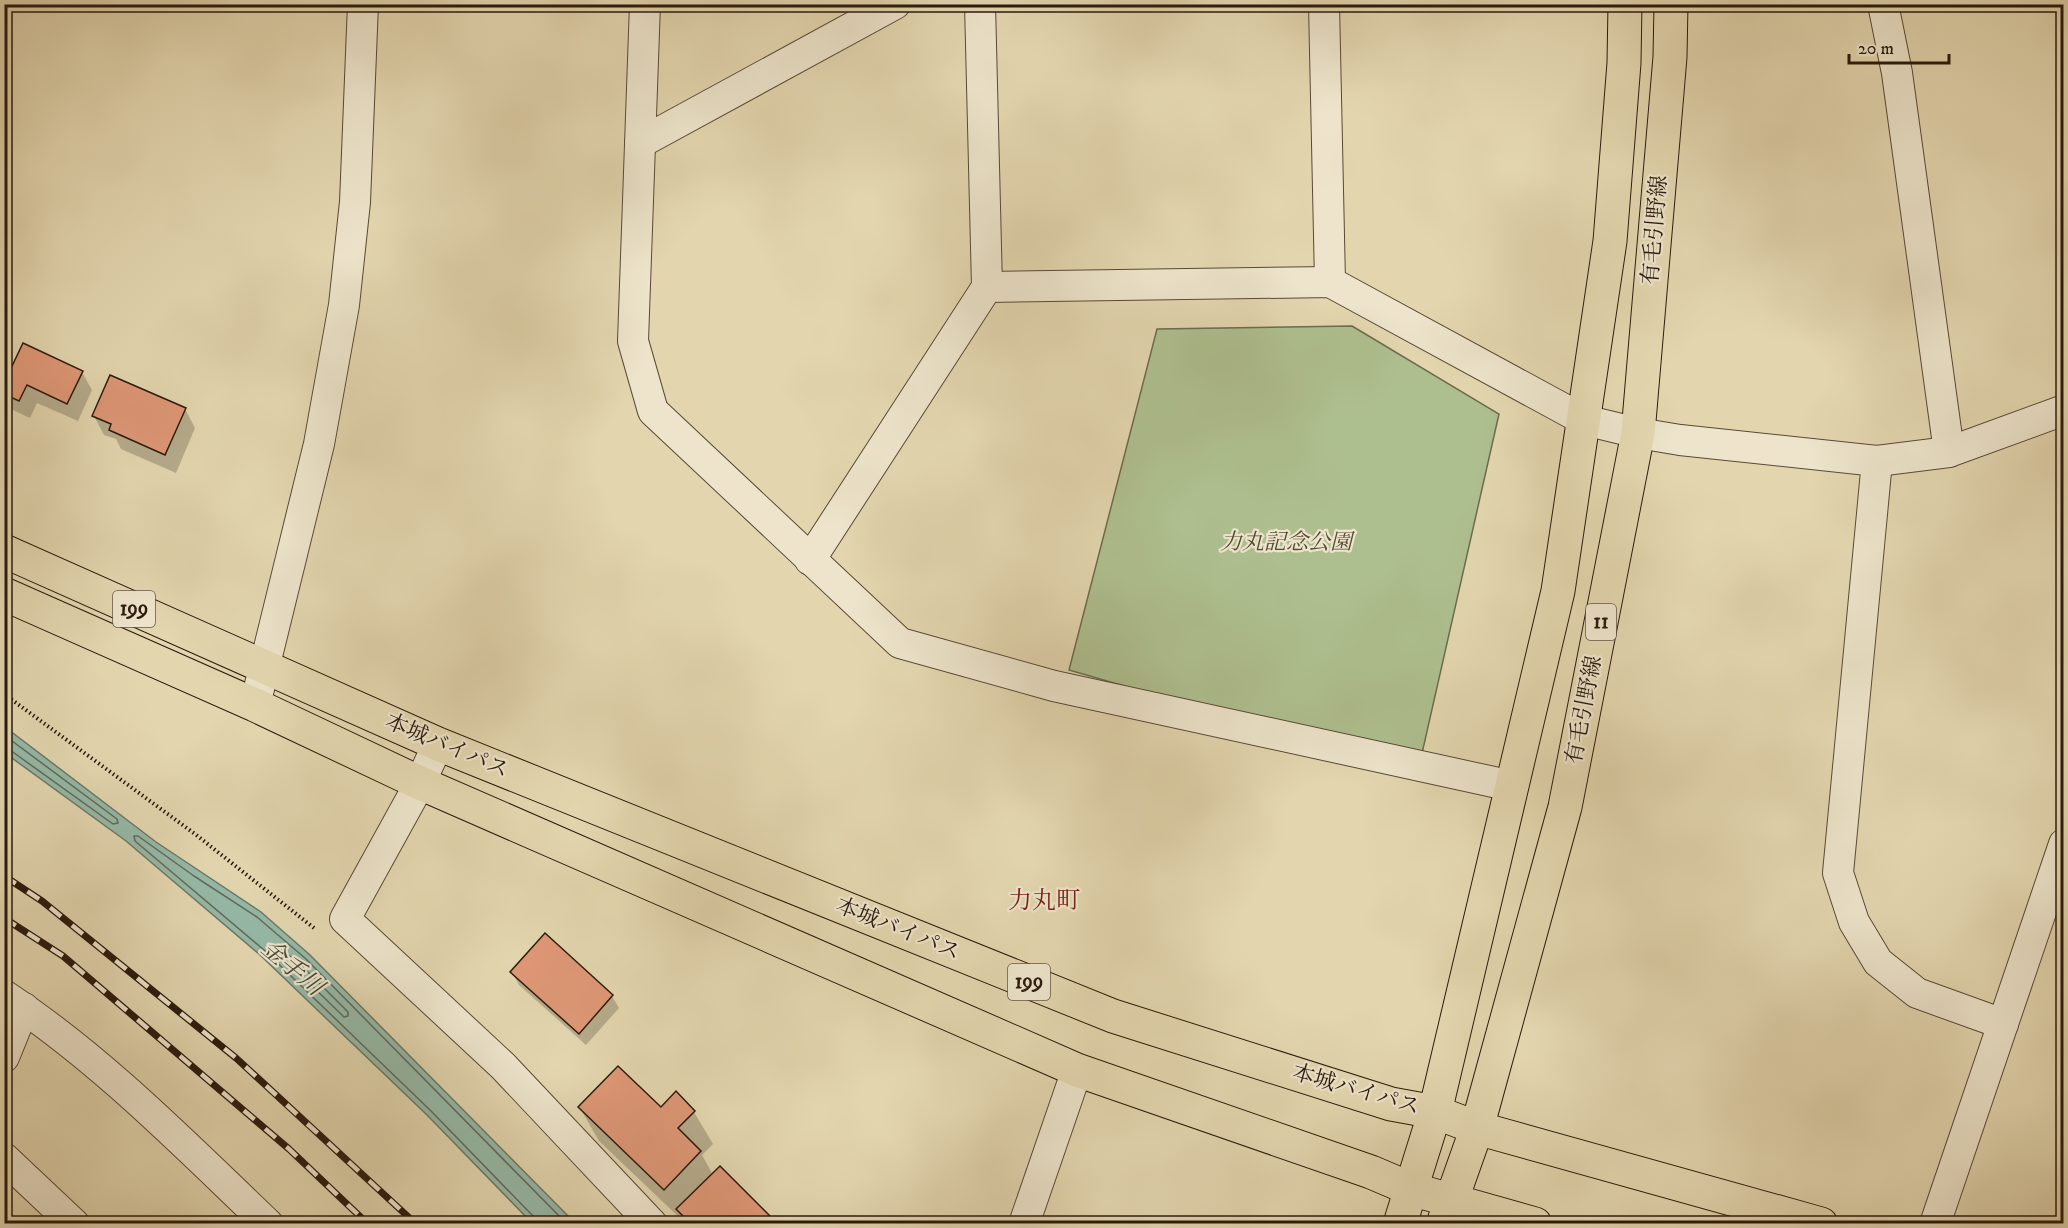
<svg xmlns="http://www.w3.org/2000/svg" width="2068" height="1228" font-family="'IM FELL DW Pica','Noto Serif JP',serif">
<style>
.green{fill:#aebf8f;stroke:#6c6c4e;stroke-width:1.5}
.water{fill:#96b9a7;stroke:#6b7969;stroke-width:1.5}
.shadow{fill:#0003}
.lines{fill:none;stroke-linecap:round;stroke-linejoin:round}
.shore{stroke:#606a5a;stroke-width:1.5}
.building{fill:#df9877;stroke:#2b1a0d;stroke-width:1.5}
.street-casing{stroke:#594936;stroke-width:32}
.primary-casing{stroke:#2b1a0d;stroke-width:35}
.highway-casing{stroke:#2b1a0d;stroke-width:35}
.path{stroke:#2b1a0d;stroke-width:4;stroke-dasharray:1.5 3;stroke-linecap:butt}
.street{stroke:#ede4cb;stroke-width:30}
.primary{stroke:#e3d6af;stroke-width:33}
.highway{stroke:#e3d6af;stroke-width:33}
.rail-casing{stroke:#2b1a0d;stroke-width:7}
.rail{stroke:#ede4cb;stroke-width:4.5;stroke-dasharray:14;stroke-linecap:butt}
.labels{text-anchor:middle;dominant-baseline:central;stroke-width:4.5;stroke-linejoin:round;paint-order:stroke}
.shield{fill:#ede4cb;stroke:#655746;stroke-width:1.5}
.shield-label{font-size:21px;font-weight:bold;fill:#2b1a0d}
.street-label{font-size:22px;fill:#2b1a0d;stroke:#ede4cb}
.park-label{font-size:22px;font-style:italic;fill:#524c34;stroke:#ede4cb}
.neighbourhood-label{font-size:24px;fill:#7a1f14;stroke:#ede4cb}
.water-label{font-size:24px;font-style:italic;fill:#4b4a3b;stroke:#ede4cb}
</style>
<rect width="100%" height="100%" fill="#e3d6af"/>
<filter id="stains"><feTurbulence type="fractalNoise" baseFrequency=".00333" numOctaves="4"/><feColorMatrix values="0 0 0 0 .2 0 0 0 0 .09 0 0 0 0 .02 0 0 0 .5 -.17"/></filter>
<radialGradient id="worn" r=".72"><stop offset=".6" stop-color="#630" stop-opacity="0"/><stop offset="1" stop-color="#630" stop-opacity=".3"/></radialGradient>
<polygon class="green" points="1352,326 1499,414 1418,771 1069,670 1157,329"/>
<polygon class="water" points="5,727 156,842 261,912 310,955 575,1223 532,1223 427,1115 259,954 126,841 5,753"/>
<g class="shadow">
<polygon points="82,372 92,390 78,421 37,403 30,418 13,410 4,396 4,386"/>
<polygon points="185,409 195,428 176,473 121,449 116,439 104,435 94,416"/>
<polygon points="4,632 8,639 4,645"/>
<polygon points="512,972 612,996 619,1008 586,1045 519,985"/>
<polygon points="580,1108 694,1112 713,1144 702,1155 713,1175 776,1224 684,1222 599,1141"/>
</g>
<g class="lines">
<g class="shore">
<polyline points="4,735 117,819 118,823 113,824 10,750 4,749"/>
<polygon points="275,944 301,965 348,1012 348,1016 344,1017 274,949 273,946"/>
<polyline points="536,1224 534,1217 431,1111 264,950 135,841 134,836 138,836 194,876 257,917 306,959 567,1224"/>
</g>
</g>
<g class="building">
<polygon points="23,343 83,371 67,404 27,385 19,401 4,394 4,383"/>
<polygon points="110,375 186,408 165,455 109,430 111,424 92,416"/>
<polygon points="545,933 613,995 579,1034 510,972"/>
<polygon points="618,1066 661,1107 676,1091 695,1111 678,1128 701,1151 664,1190 578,1107"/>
<polygon points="720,1166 778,1224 691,1224 676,1209"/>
</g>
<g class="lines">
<defs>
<g id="street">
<polyline points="645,4 633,341 653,411 900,643 1054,686 1512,786"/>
<polyline points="1324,4 1330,282"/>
<polyline points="1883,4 1897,73 1949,452"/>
<polyline points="640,143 895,4"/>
<polyline points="987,287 1330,282 1584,420 1638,433 1680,440 1877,461 1949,452 2064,410"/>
<polyline points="1877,461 1838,873 1854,922 1878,962 1917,993 2003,1024"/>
<polyline points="810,560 987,287 980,4"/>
<polyline points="255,705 319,444 344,305 355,202 363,4"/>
<polyline points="438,744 420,783 345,919 503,1066 652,1224"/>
<path d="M4 995C101 1059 184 1144 268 1224"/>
<polyline points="4,1057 24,1008"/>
<polyline points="4,1158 74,1224"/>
<polyline points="1024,1224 1077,1070"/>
<polyline points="1935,1224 2064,844"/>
</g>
<g id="primary">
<polyline points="1400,1224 1435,1112 1558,591 1610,241 1624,63 1625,4"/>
<polyline points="1443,1224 1477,1128 1565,807 1638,433 1670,57 1671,4"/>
</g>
<g id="highway">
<polyline points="4,551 438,744 1113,1016 1391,1104 1435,1112 1477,1128 1821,1224"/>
<polyline points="4,594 255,705 420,783 1077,1070 1371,1172 1411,1189 1535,1224"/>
</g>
</defs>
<use href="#street" class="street-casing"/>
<use href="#primary" class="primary-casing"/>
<use href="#highway" class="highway-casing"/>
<polyline class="path" points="4,694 195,834 314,928"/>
<use href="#street" class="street"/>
<use href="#primary" class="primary"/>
<use href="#highway" class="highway"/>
<defs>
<g id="rail">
<polyline points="4,876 42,901 236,1058 416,1224"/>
<polyline points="4,918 63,956 289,1149 368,1224"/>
</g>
</defs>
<use href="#rail" class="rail-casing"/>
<use href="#rail" class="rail"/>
</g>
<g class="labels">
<g class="shield">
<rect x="113" y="591" width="42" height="36" rx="4.5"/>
<rect x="1586" y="604" width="30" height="36" rx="4.5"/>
<rect x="1008" y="964" width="42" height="36" rx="4.5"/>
</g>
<g class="shield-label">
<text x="134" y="609">199</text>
<text x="1601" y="622">11</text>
<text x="1029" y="982">199</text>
</g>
<g class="street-label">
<text transform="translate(1655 230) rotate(-85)">有毛引野線</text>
<text transform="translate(1584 710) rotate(-79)">有毛引野線</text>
<text transform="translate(447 746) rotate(23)">本城バイパス</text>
<text transform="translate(898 929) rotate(22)">本城バイパス</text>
<text transform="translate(1356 1090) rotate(16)">本城バイパス</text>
</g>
<g class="park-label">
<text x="1286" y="542">力丸記念公園</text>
</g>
<g class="neighbourhood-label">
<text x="1044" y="901">力丸町</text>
</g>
<g class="water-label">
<text transform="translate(292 968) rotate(40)">金手川</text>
</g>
</g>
<rect width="2068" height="1228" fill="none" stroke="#e3d6af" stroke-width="24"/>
<rect x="6" y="6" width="2056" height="1216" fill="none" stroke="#2b1a0d" stroke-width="3"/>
<rect x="12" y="12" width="2044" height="1204" fill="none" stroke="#2b1a0d" stroke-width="1.5"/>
<path d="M1849 54v9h100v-9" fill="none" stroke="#2b1a0d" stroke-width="3"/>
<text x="1858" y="54" font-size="18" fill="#2b1a0d" stroke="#ede4cb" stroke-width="4.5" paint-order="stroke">20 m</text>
<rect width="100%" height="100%" filter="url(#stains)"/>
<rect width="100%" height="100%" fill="url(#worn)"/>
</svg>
